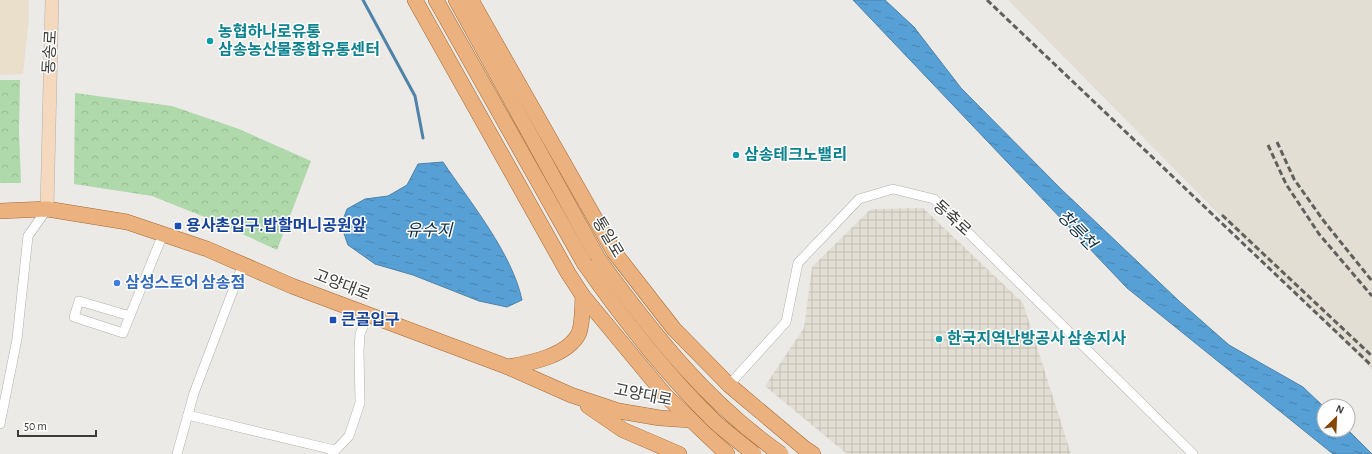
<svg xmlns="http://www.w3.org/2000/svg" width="1372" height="454" font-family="'Alegreya Sans','Noto Sans KR',sans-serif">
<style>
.commercial{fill:#eadfcb}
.industrial{fill:url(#industrial-grid)}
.built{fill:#e2ded3}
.park{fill:url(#park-crowns)}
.water{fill:url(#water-ripples);stroke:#4f82a7}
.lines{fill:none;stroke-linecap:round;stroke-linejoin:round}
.stream{stroke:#4f82a7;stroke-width:3}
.street-casing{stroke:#b0afac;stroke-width:10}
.secondary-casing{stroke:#b0afac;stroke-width:14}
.primary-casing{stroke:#a4672f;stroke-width:16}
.street{stroke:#fff;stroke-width:9}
.secondary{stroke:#f5d9bf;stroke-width:13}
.primary{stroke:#ebb27f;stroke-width:15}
.rail{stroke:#60605d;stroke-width:3;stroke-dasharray:6 3;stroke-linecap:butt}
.primary-bridge-casing{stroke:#a4672f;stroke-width:16;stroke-linecap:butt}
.primary-bridge{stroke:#ebb27f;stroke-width:15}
.culture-dot{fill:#0f9aa8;stroke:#fff;stroke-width:1.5}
.transit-dot{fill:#1a4fb4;stroke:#fff;stroke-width:1.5}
.shop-dot{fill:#3f7fe0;stroke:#fff;stroke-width:1.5}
.labels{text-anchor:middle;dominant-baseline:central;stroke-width:3;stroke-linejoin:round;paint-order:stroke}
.culture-label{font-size:16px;font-weight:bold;fill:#0d838f;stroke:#fff;text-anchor:start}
.street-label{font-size:16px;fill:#3b3b39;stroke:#fff}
.transit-label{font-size:16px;font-weight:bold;fill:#164399;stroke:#fff;text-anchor:start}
.shop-label{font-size:16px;font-weight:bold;fill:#366cbe;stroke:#fff;text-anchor:start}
.water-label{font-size:17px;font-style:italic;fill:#0e2e45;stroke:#fff}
</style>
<defs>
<pattern id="industrial-grid" width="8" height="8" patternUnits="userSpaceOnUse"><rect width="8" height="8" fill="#e2ded3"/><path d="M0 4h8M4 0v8" fill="none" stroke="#c3bfb6"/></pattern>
<pattern id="park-crowns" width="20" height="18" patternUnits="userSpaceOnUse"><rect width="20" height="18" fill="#afd9aa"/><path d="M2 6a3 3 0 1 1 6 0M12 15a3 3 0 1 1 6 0" fill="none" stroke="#97bb93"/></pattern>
<pattern id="water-ripples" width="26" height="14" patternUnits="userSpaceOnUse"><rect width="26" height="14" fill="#57a0d6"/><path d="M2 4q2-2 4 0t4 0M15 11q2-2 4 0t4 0" fill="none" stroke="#4984af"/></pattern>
</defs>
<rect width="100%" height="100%" fill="#eceae7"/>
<polygon class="commercial" points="0,0 29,0 29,18 23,74 0,75"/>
<polygon class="industrial" points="923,208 1023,303 1071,454 847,454 765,386 804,328 812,267 871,209"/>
<polygon class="built" points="1008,0 1372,0 1372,370"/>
<g class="park">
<polygon points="0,80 20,80 19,132 21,183 0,183"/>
<polygon points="75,93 172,106 239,129 311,161 277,250 212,220 152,196 74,184"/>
</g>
<g class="water">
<polygon points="853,0 885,0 914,27 961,88 1061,189 1179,301 1229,345 1303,387 1324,407 1324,430 1348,430 1372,454 1333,454 1127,288"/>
<path d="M443 162C470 202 512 253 522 300L507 307 479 301 413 275 375 264 348 245 341 225 347 209 365 199 388 196 407 185 418 164Z"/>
</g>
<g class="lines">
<polyline class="stream" points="363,0 415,96 423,138"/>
<defs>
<g id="street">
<polyline points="130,316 79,301 74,317 123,333 163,234"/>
<polyline points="729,385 786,322 798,263 859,199 893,189 934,199 1193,454"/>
<polyline points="188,415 334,450"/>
<polyline points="0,424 17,339 28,236 47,209"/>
<polyline points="177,454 194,393 243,264"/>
<polyline points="332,454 349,436 360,403 359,351 360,334 368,314"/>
</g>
<polyline id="secondary" points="47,209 52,0"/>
<g id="primary">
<polyline points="415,0 568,273 583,296 666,396 727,454"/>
<polyline points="436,0 584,263"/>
<polyline points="456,0 599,260"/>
<polyline points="471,0 614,252 674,329 729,385 804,448 813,454"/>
<polyline points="0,211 47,209 127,222 207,249 292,286 508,367 571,395 619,411 660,418 690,420"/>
<path d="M508 367C530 363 568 356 579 333 583 322 582 307 583 296"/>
<polyline points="588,406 623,430 679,454"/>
</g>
</defs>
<use href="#street" class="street-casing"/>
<use href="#secondary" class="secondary-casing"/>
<use href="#primary" class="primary-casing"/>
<use href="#street" class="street"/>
<use href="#secondary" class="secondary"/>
<use href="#primary" class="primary"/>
<g class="rail">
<polyline points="987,0 1372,366"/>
<polyline points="1277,142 1294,179 1323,220 1372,281"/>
<polyline points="1268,145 1286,184 1319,234 1372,296"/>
<polyline points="1222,215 1372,356"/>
</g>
<defs>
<g id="primary-bridge">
<path d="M599 260C652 332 706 402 781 454"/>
<path d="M584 263C623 319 665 373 714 421 727 433 741 443 754 454"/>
</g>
</defs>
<use href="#primary-bridge" class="primary-bridge-casing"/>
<use href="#primary-bridge" class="primary-bridge"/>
</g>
<g class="culture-dot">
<circle cx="210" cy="41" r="4"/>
<circle cx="736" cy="155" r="4"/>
<circle cx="939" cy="339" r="4"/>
</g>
<g class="transit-dot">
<rect x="174" y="222" width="8" height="8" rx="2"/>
<rect x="329" y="316" width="8" height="8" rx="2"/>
</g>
<circle class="shop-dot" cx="117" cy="283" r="4"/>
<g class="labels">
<g class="culture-label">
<text x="218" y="32">농협하나로유통<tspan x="218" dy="18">삼송농산물종합유통센터</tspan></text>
<text x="744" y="155">삼송테크노밸리</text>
<text x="947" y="339">한국지역난방공사 삼송지사</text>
</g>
<g class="street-label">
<text transform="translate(50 52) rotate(-87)">동송로</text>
<text transform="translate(952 218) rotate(42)">동축로</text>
<text transform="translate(608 237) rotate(59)">통일로</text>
<text transform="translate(342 285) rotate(21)">고양대로</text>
<text transform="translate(643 395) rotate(11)">고양대로</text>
</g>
<g class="transit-label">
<text x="186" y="226">용사촌입구.밥할머니공원앞</text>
<text x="341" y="320">큰골입구</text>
</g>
<g class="shop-label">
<text x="125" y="283">삼성스토어 삼송점</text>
</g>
<g class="water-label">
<text x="429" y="230">유수지</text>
<text transform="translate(1077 230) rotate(46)">창릉천</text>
</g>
</g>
<g transform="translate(1336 418) rotate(24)"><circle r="19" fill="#ffffff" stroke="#b1b1b0"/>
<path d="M0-3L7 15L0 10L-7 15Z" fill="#854805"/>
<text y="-6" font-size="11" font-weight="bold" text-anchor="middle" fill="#3b3b39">N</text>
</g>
<path d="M18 430v6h78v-6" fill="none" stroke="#3b3b39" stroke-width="2"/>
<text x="24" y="430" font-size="12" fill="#3b3b39" stroke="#ffffff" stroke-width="3" paint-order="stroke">50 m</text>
</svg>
